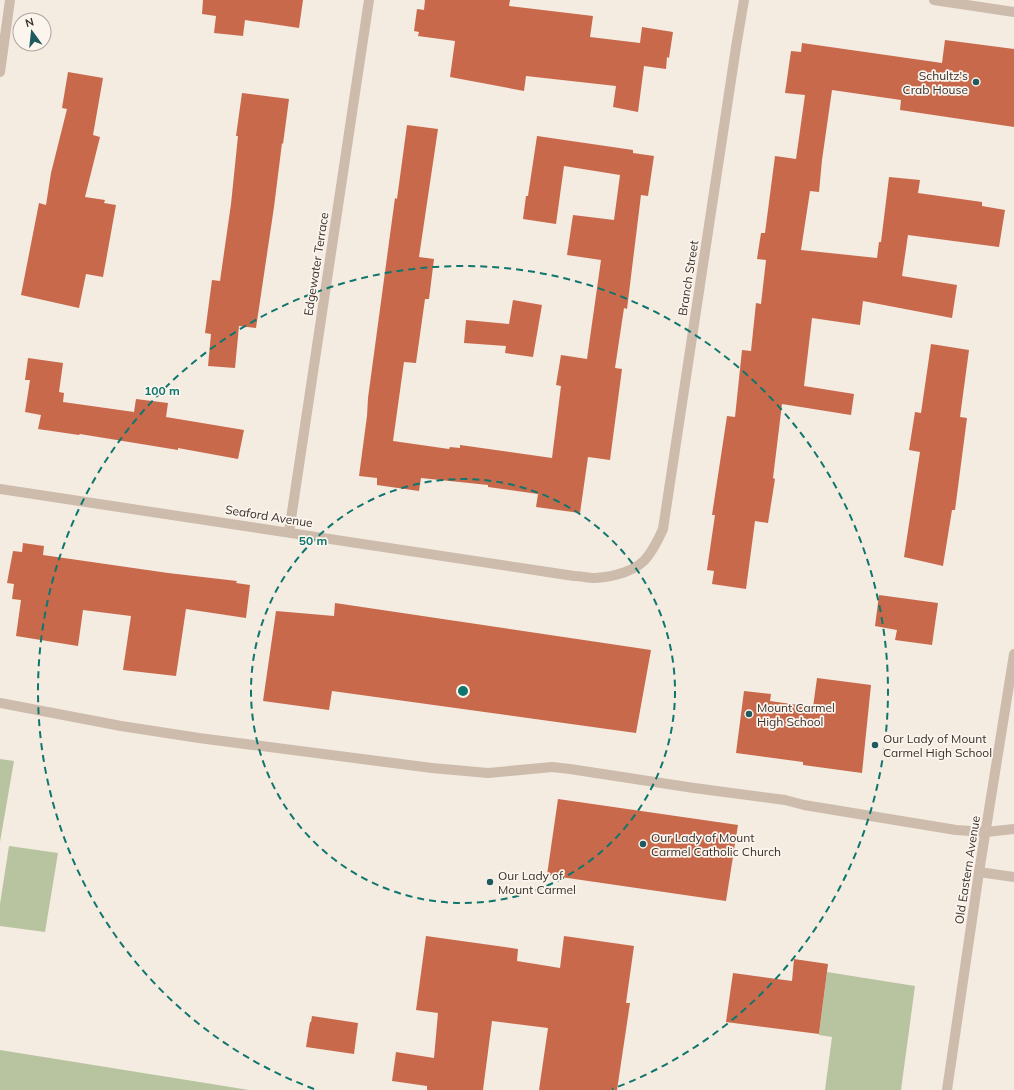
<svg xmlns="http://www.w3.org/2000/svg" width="1014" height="1090" font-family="Mulish,sans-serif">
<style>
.green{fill:#b8c4a0}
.building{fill:#c8694b}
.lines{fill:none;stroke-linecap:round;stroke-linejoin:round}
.service{stroke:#cdbbac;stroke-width:10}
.minor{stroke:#cdbbac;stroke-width:10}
.tertiary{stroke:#cdbbac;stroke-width:10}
.ring{fill:none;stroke:#0f766e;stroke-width:2;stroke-dasharray:7 5}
.poi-dot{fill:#1f5a5e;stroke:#fbf5ee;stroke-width:1.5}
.labels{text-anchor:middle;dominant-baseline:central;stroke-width:3.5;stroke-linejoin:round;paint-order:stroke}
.poi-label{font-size:12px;fill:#3b302b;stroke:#fbf5ee;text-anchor:start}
.street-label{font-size:12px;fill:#3b302b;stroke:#fbf5ee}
.centre{fill:#0f766e;stroke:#fbf5ee;stroke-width:2}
.ring-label{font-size:12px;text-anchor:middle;font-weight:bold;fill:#0f766e;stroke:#fbf5ee;stroke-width:3.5;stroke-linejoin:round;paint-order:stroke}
</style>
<rect width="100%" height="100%" fill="#f4ebe1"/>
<g class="green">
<polygon points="0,759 14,761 0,842"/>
<polygon points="9,846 58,853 45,932 0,926 0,904"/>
<polygon points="827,972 915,986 901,1090 825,1090 832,1037 819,1035"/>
<polygon points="0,1050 249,1090 0,1090"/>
</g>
<g class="building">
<polygon points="203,0 303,0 299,28 245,20 243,36 214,33 216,16 202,14"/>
<polygon points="425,0 510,0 509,6 593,16 590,37 640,43 642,27 673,32 669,58 667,57 666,69 644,66 638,112 613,107 616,86 526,76 524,91 450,77 455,41 418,36 419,32 414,31 417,9 424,10"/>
<polygon points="945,40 1014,49 1014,127 900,110 901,100 832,90 822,160 819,192 810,191 801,250 877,258 879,242 881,242 889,177 920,180 918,193 982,202 982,206 1005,210 999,247 908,235 902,276 957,285 952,318 863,301 860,325 812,318 804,386 854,394 851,415 782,404 773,478 775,479 768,523 755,521 746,589 712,584 714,571 707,570 715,515 712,515 727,416 735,417 742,350 751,351 756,303 761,304 766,260 757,259 761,233 765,233 775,156 796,159 805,95 785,93 791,51 801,52 802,43 942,63"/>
<polygon points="68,72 103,78 93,135 100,137 85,197 105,200 104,203 116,205 103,277 86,274 79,308 21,295 39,203 46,205 51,173 67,109 62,108"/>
<polygon points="242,93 289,99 283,144 282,143 274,207 256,328 239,326 235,368 208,366 211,334 205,333 212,280 220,281 231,204 238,136 236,136"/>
<polygon points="407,125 438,129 419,257 434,259 429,299 425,299 416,363 404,362 393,441 449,449 450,447 460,448 460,445 552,458 561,386 556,385 561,355 587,359 601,260 567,255 573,215 614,220 620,175 564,166 556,224 523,219 526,196 528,196 537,136 633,150 633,153 654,156 648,196 641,195 627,309 624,308 615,368 622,369 610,460 588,457 580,513 536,507 538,494 488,487 488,485 421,478 419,491 377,485 377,478 359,476 367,416 368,398 395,198 397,199"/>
<polygon points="513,300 542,305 533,357 505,353 506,346 464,343 466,320 509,324"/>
<polygon points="931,344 969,350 960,417 967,418 955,510 952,510 943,566 904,557 920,452 909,450 915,412 921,413"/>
<polygon points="28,358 63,363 59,392 64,393 63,402 134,412 136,399 168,403 166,417 244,430 238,459 178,448 178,450 80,434 79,435 38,429 41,415 25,412 30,380 25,380"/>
<polygon points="23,543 44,546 43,555 168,573 237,581 236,583 250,585 246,618 186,609 176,676 123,670 131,616 83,610 78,646 16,636 21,600 12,599 14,584 7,583 13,551 22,552"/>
<polygon points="879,595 938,603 932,645 895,640 897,630 875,626"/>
<polygon points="335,603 651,650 636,733 332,691 329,710 263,701 276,611 334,616"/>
<polygon points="817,678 871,685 862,773 803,765 803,762 736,753 744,691 771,694 770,701 813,707"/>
<polygon points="558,799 738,825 726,901 547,875"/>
<polygon points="426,936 518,949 517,961 560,968 564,936 634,946 626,1003 630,1003 617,1090 539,1090 548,1028 492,1021 483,1090 427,1090 427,1086 392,1081 396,1052 434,1058 438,1013 416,1010"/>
<polygon points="794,959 828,964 819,1034 726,1022 733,973 792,981"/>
<polygon points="312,1016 358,1023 354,1054 306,1047 310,1022 311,1022"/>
</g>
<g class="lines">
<polyline class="service" points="0,703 121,726 199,738 432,768 488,773 552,767 570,769 694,788 785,800 804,805 956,830 986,832"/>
<g class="minor">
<polyline points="934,0 1014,12"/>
<polyline points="0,72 10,0"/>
<path d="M0 489 574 576C581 576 588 578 595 578 613 577 638 571 648 556 654 548 659 538 663 529L736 47 744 0"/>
<polyline points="289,532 369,0"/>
<polyline points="986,832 1014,829"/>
<polyline points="979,872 1014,877"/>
</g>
<polyline class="tertiary" points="947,1090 979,872 1014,654"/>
</g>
<g class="ring">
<circle cx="463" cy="691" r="212"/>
<path d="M314 1089A425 425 0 1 1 612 1089"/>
</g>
<g class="poi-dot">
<circle cx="976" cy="82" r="4"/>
<circle cx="749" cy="714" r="4"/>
<circle cx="875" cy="745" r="4"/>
<circle cx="643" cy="844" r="4"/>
<circle cx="490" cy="882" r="4"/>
</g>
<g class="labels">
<g class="poi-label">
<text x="968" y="75" text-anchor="end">Schultz's<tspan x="968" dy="14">Crab House</tspan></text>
<text x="757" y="707">Mount Carmel<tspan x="757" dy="14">High School</tspan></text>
<text x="883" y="738">Our Lady of Mount<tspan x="883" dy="14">Carmel High School</tspan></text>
<text x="651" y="837">Our Lady of Mount<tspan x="651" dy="14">Carmel Catholic Church</tspan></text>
<text x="498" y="875">Our Lady of<tspan x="498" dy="14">Mount Carmel</tspan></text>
</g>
<g class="street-label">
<text transform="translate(316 264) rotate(-81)">Edgewater Terrace</text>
<text transform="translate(688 278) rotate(-81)">Branch Street</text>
<text transform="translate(269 516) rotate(9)">Seaford Avenue</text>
<text transform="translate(967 870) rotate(-81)">Old Eastern Avenue</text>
</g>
</g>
<circle cx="463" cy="691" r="6" class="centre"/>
<g class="ring-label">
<text x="162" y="395">100 m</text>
<text x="313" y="545">50 m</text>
</g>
<g transform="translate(32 32) rotate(345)"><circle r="19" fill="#fbf5ee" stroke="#aea6a0"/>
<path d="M0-3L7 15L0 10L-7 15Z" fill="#1f5a5e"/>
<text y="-6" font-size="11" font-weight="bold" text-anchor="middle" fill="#3b302b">N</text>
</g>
</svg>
